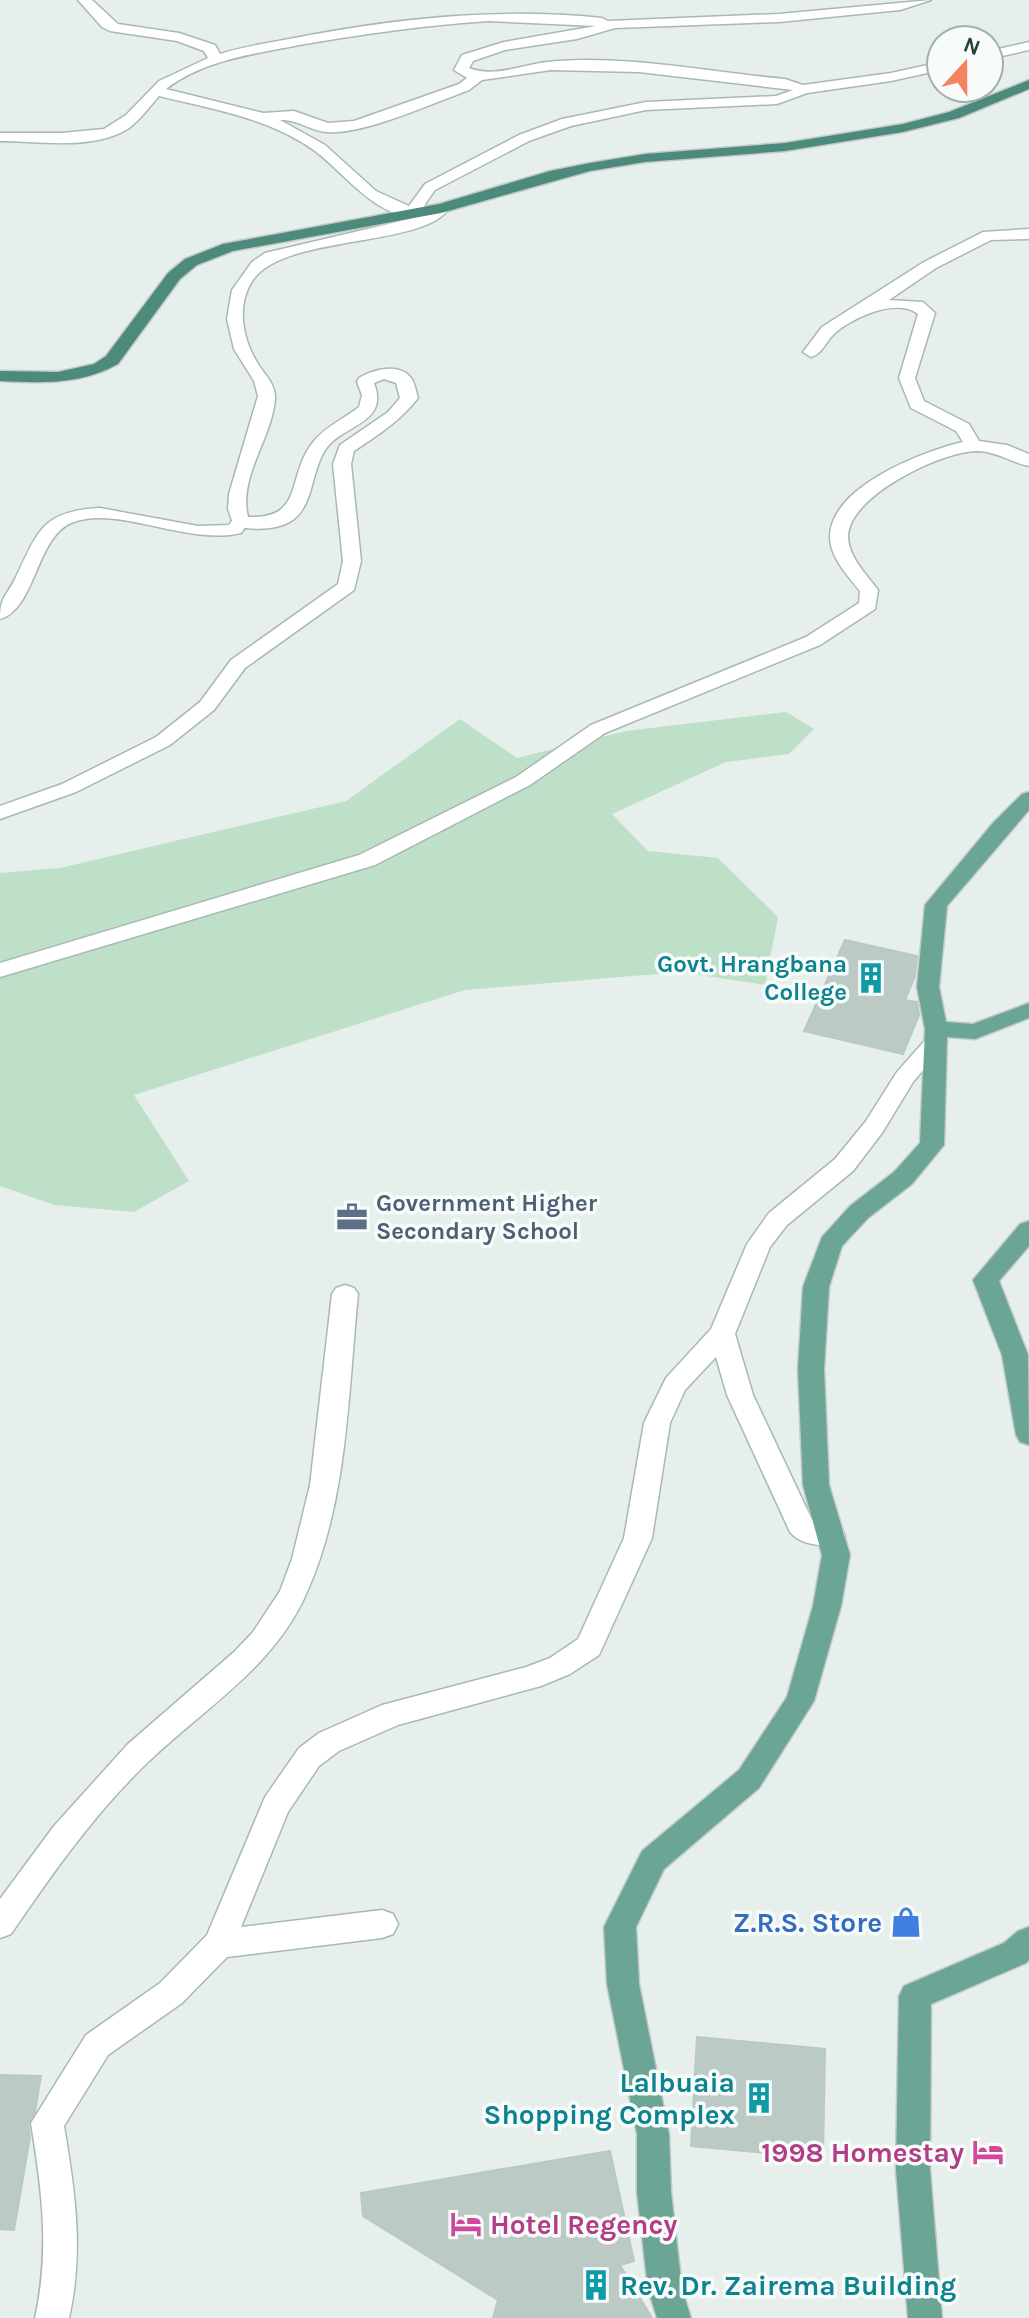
<svg xmlns="http://www.w3.org/2000/svg" width="1029" height="2318" font-family="Karla,sans-serif">
<style>
.green{fill:#bfe0c8}
.building{fill:#bbcac4;stroke:#b8c9c2;stroke-width:2}
.lines{fill:none;stroke-linecap:round;stroke-linejoin:round}
.minor-casing{stroke:#a8b8b2;stroke-width:3}
.tertiary-casing{stroke:#a8b8b2;stroke-width:3}
.primary-casing{stroke:#c2cac8;stroke-width:3}
.trunk-casing{stroke:#c2cac8;stroke-width:3}
.minor{fill:#fff;fill-rule:evenodd}
.tertiary{fill:#fff;fill-rule:evenodd}
.primary{fill:#6aa596;fill-rule:evenodd}
.trunk{fill:#4c8a7c;fill-rule:evenodd}
.labels{text-anchor:middle;dominant-baseline:central;stroke-width:7;stroke-linejoin:round;paint-order:stroke}
.culture-label{font-size:24px;font-weight:bold;fill:#0d838f;stroke:#f7fbf9;text-anchor:end}
.service-label{font-size:24px;font-weight:bold;fill:#4e5e75;stroke:#f7fbf9;text-anchor:start}
.near-shop-label{font-size:28px;font-weight:bold;fill:#366cbe;stroke:#f7fbf9;text-anchor:end}
.near-culture-label{font-size:28px;font-weight:bold;fill:#0d838f;stroke:#f7fbf9;text-anchor:end}
.near-hotel-label{font-size:28px;font-weight:bold;fill:#b23c85;stroke:#f7fbf9;text-anchor:end}
</style>
<rect width="100%" height="100%" fill="#e6efeb"/>
<polygon class="green" points="786,712 814,729 789,754 726,762 612,814 648,851 718,858 778,917 765,985 680,972 465,990 134,1095 189,1181 134,1212 54,1205 0,1186 0,873 60,868 346,801 460,719 517,758 626,731"/>
<g class="building">
<polygon points="845,940 917,956 915,976 905,1000 917,1002 919,1015 903,1054 804,1031"/>
<polygon points="697,2037 825,2049 823,2158 691,2146"/>
<polygon points="0,2075 41,2076 35,2112 28,2123 30,2137 14,2230 0,2229"/>
<polygon points="610,2151 634,2261 620,2265 652,2318 493,2318 498,2300 363,2216 361,2193"/>
</g>
<g class="lines">
<defs>
<g id="minor">
<path d="M78 0H92L118 24 179 33 215 45 220 54C249 45 280 41 310 35 407 17 503 8 602 18L608 21 779 14 931 0 900 10 779 22 615 28 577 39 505 50 473 61 469 68C493 78 522 65 547 62 625 54 707 72 785 79L803 85 891 73 941 62V70L891 81 807 93 777 104 646 110 571 126 529 141 435 190 425 204 422 215C380 224 345 173 315 151 269 118 213 109 159 96 149 107 141 119 129 128 94 151 39 141 0 141V133H62L104 129 126 115 159 81 208 58 204 51 177 41 110 31 102 27ZM489 21 596 26 504 42 462 55 454 70 467 78 459 84 354 121 328 123 294 111 263 113 166 89C204 60 254 54 299 45 363 34 425 25 489 21ZM551 70 639 72 793 90 776 96 646 102 562 119 519 135 425 184 409 206 376 191 325 145 280 120C298 119 310 131 327 132 364 135 433 103 469 90L482 80Z"/>
<polygon points="1029,42 1029,50 989,59 989,51"/>
<path d="M1029 229V239L991 240 936 268 889 300 923 302 935 313 915 378 924 401 969 424 979 441 1007 445 1029 454V466C1010 462 996 451 976 451 940 452 849 496 848 536 848 557 867 575 878 590L875 609 820 645 605 733 530 785 375 865 0 977V963L359 855 516 777 591 725 806 637 859 603 860 591C848 576 830 557 830 537 830 487 923 451 963 442L956 431 911 408 899 378 918 314C897 297 850 318 833 335 825 343 822 354 811 357L803 352 822 327 924 262 983 232Z"/>
<path d="M100 508 198 526 229 525 234 518 240 517 249 522 241 533C187 546 116 504 71 523 36 538 35 610 0 619 0 597 6 597 15 579 38 532 41 511 100 508Z"/>
<path d="M936 1035 944 1037 947 1042 913 1082 882 1133 853 1171 787 1225 770 1247 735 1334 753 1395 811 1518 814 1522 841 1528 845 1536 841 1544C826 1548 800 1545 790 1532L727 1395 716 1357 685 1390 670 1423 652 1538 599 1655 570 1674 541 1686 398 1725 339 1751 319 1766 288 1812 241 1927 382 1910 393 1914 398 1924 393 1934 382 1938 227 1957 182 2003 108 2055 64 2126C75 2191 84 2252 69 2318H35C50 2251 42 2190 31 2123L86 2035 160 1983 207 1935 265 1797 299 1748 319 1733 382 1705 526 1667 550 1658 578 1639 624 1538 644 1423 666 1378 711 1329 747 1244 769 1213 835 1159 866 1121 897 1072 928 1037Z"/>
<path d="M345 1285 354 1288 358 1294C348 1393 348 1500 307 1592 275 1667 204 1708 147 1763 94 1814 52 1874 11 1934L0 1938V1899L54 1826 128 1744 234 1652 253 1632 280 1591 292 1559 310 1485 332 1294 336 1288Z"/>
</g>
<path id="tertiary" d="M441 203 449 208C425 248 284 234 253 280 235 306 243 342 260 367 267 377 276 386 275 399 272 439 238 476 248 517 306 519 285 476 314 441 326 426 344 419 359 407L362 395 357 382 359 378C372 370 399 362 411 378 415 383 416 392 418 398 400 421 378 435 354 451L351 464 361 561 354 590 245 668 214 710 170 745 76 792 0 819V806L62 784 156 737 200 702 231 660 338 584 343 561 333 464 340 445 388 412 400 398 396 383 384 379 374 383C389 422 347 424 328 446 311 467 315 502 294 519 279 531 251 530 234 526L228 509 229 494 258 396 254 381 234 349 227 319 232 290 252 262 265 253 410 219Z"/>
<g id="primary">
<polygon points="1029,792 1029,810 947,906 939,987 946,1022 973,1024 1029,1003 1029,1018 975,1039 947,1037 944,1145 912,1184 868,1218 842,1246 829,1287 824,1369 829,1485 850,1555 841,1606 814,1701 759,1788 664,1869 636,1927 639,1984 669,2134 671,2192 682,2289 691,2318 657,2318 648,2289 637,2192 637,2134 607,1984 604,1927 642,1851 739,1770 787,1697 813,1606 822,1555 803,1485 798,1369 803,1287 822,1237 850,1206 894,1172 920,1143 925,1029 917,987 925,905 993,823 1022,794"/>
<polygon points="1029,1221 1029,1246 999,1281 1028,1355 1029,1445 1020,1442 1016,1435 1002,1355 973,1280 1020,1224"/>
<polygon points="1029,1927 1029,1960 1026,1963 931,2004 930,2170 942,2318 908,2318 896,2170 899,1996 904,1986 1004,1943 1018,1931"/>
</g>
<path id="trunk" d="M1029 80V89L959 118 903 132 785 151 645 162 590 171 441 213 233 251 197 265 180 279 118 364C81 385 41 383 0 381V371L58 372 94 364 106 356 168 273 185 259 223 244 439 204 550 171 590 163 645 154 785 143 903 124 949 112Z"/>
</defs>
<use href="#minor" class="minor-casing"/>
<use href="#tertiary" class="tertiary-casing"/>
<use href="#primary" class="primary-casing"/>
<use href="#trunk" class="trunk-casing"/>
<use href="#minor" class="minor"/>
<use href="#tertiary" class="tertiary"/>
<use href="#primary" class="primary"/>
<use href="#trunk" class="trunk"/>
</g>
<defs>
<symbol id="building-bare" viewBox="-9 -9 18 18"><path d="M-4-6H4V6H1V3H-1V6H-4ZM-2.5-4.3h1.7v1.8h-1.7ZM.8-4.3h1.7v1.8H.8ZM-2.5-1h1.7V.8h-1.7ZM.8-1h1.7V.8H.8Z" fill="#0f9aa8" stroke="#f7fbf9" stroke-width="2.5" paint-order="stroke"/></symbol>
<symbol id="office-bare" viewBox="-9 -9 18 18"><path d="M-6-3h4V-5.5h4V-3h4V5H-6ZM-1-4.5V-3h2v-1.5ZM-6 0V1H6V0Z" fill="#5c6f8a" stroke="#f7fbf9" stroke-width="2.5" paint-order="stroke"/></symbol>
<symbol id="shop-bare" viewBox="-9 -9 18 18"><path d="M-5-2.5h2.3a2.7 3.5 0 0 1 5.4 0H5L5.5 6h-11ZM-1.5-2.5h3a1.5 2.3 0 0 0-3 0Z" fill="#3f7fe0" stroke="#f7fbf9" stroke-width="2.5" paint-order="stroke"/></symbol>
<symbol id="hotel-bare" viewBox="-9 -9 18 18"><path d="M-6-4.5h1.5V1H6V5H4.5V3h-9V5H-6ZM-4 0a1.8 1.8 0 1 1 3.6 0ZM.5 0V-2.5h3Q6-2.5 6 0Z" fill="#d1479c" stroke="#f7fbf9" stroke-width="2.5" paint-order="stroke"/></symbol>
</defs>
<g fill-rule="evenodd">
<use href="#building-bare" x="849" y="956" width="44" height="44"/>
<use href="#office-bare" x="330" y="1195" width="44" height="44"/>
<use href="#shop-bare" x="884" y="1900" width="44" height="44"/>
<use href="#building-bare" x="737" y="2076" width="44" height="44"/>
<use href="#hotel-bare" x="966" y="2130" width="44" height="44"/>
<use href="#hotel-bare" x="444" y="2202" width="44" height="44"/>
<use href="#building-bare" x="574" y="2263" width="44" height="44"/>
</g>
<g class="labels">
<g class="culture-label">
<text x="847" y="964">Govt. Hrangbana<tspan x="847" dy="28">College</tspan></text>
</g>
<g class="service-label">
<text x="376" y="1203">Government Higher<tspan x="376" dy="28">Secondary School</tspan></text>
</g>
<g class="near-shop-label">
<text x="882" y="1922">Z.R.S. Store</text>
</g>
<g class="near-culture-label">
<text x="735" y="2082">Lalbuaia<tspan x="735" dy="32">Shopping Complex</tspan></text>
<text x="620" y="2285" text-anchor="start">Rev. Dr. Zairema Building</text>
</g>
<g class="near-hotel-label">
<text x="964" y="2152">1998 Homestay</text>
<text x="490" y="2224" text-anchor="start">Hotel Regency</text>
</g>
</g>
<g transform="translate(965 64) rotate(21)"><circle r="38" fill="#f7fbf9" stroke="#a3b1ad" stroke-width="2"/>
<path d="M0-6L14 30L0 20L-14 30Z" fill="#f4845f"/>
<text y="-12" font-size="22" font-weight="bold" text-anchor="middle" fill="#24423a">N</text>
</g>
</svg>
